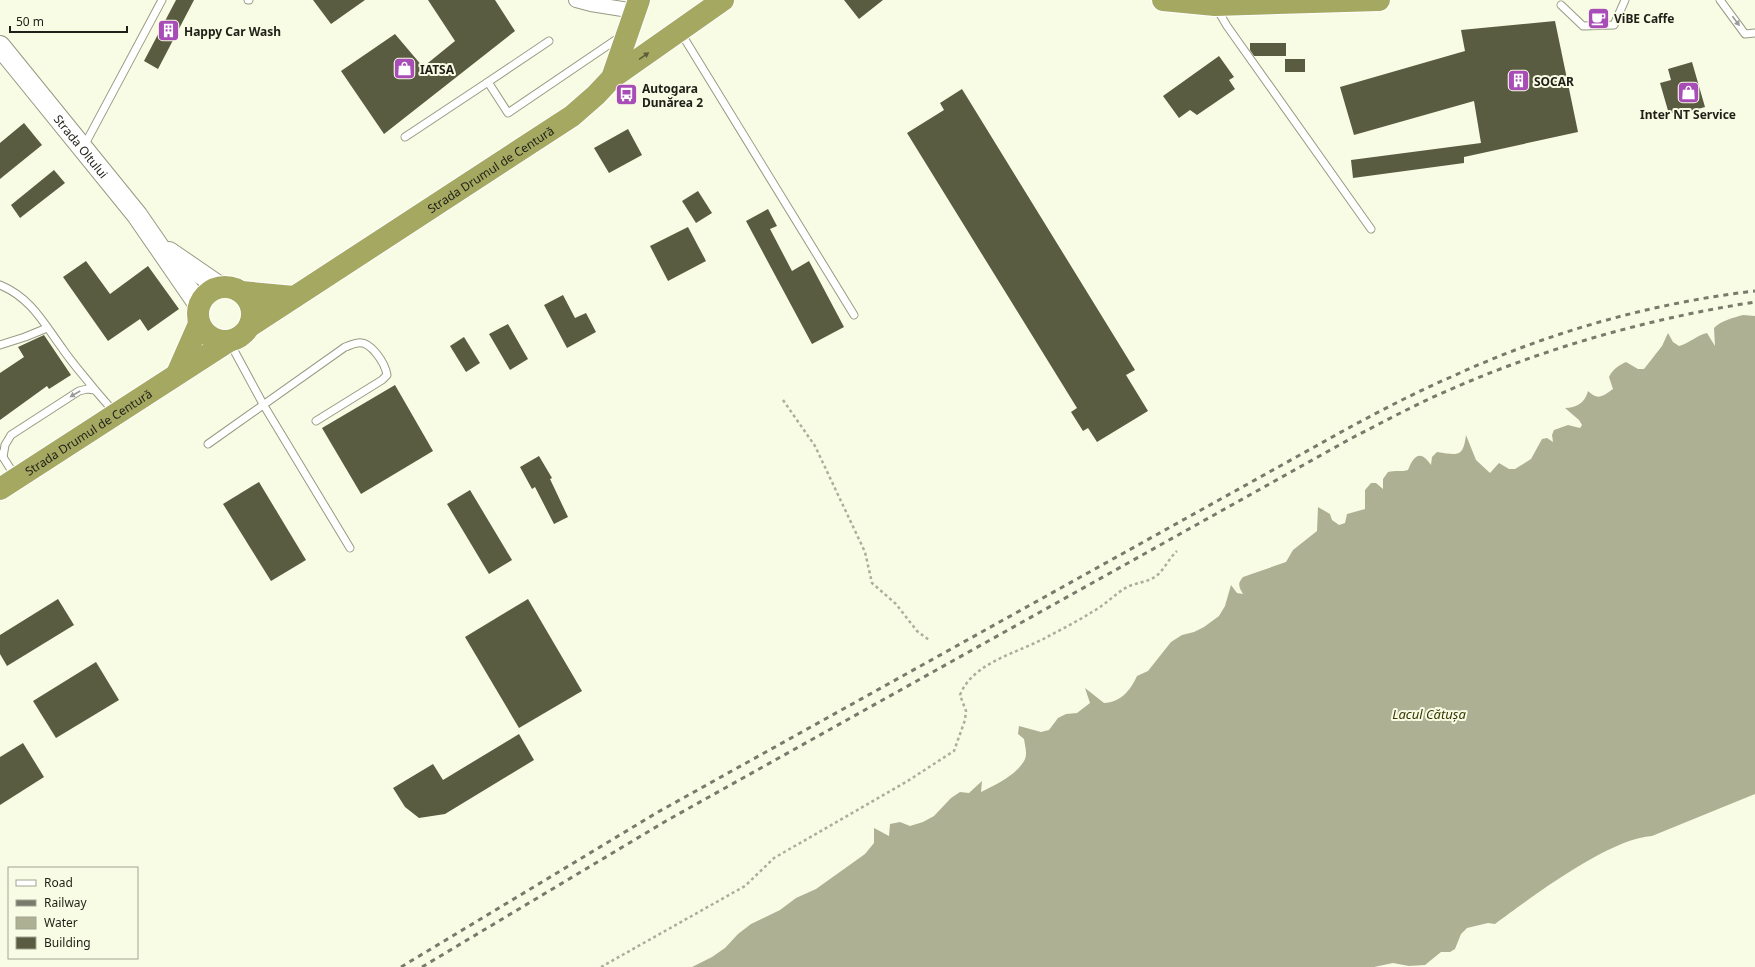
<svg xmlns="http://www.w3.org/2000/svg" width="1755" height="967" font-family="'Noto Sans',sans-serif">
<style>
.water{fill:#aeb093}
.building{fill:#5a5c41}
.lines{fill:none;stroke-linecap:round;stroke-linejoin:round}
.lane-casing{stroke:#989a84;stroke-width:9}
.street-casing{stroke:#989a84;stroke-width:16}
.secondary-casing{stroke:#989a84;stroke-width:22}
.highway-casing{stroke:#fff;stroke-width:24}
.path{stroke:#acae9b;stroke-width:2.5;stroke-dasharray:3 3;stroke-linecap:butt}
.lane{stroke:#fff;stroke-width:7}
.street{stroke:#fff;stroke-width:14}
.secondary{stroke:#fff;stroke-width:20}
.highway{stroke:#a4a861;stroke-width:22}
.rail{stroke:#797a6c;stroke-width:3;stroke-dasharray:5 5;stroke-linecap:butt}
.oneway{fill:#9a9a97}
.oneway2{fill:#5b5d38}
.labels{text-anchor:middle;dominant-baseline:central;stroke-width:4;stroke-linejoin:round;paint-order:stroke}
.poi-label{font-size:12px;font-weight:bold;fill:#1f1f17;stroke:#f9fce4;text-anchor:start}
.street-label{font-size:12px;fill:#1f1f17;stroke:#f9fce4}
.water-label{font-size:13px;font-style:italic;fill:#363802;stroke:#f9fce4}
</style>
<rect width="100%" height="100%" fill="#f9fce4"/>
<path class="water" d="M1743 315 1755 316V794L1652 836C1610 838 1530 898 1495 924L1488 923 1467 928 1461 934 1455 949 1450 952H1441L1425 965 1409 966 1393 963 1374 967H692L712 957 725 948 738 934 751 924 780 910 796 898 816 889 865 854 874 843V828L889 836 890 824 900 822 910 826 923 822 934 816 951 798 960 792 969 793 982 781 981 792C996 785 1016 775 1024 761 1028 755 1025 746 1024 739L1018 734 1019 726 1041 732 1049 730 1058 718 1066 714 1077 713 1090 703 1085 688 1104 703C1121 702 1130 691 1137 676L1148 671 1171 642 1182 635 1194 632 1204 627 1219 616 1225 606 1231 585 1237 593 1243 594C1239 587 1237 584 1243 577L1286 562 1293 550 1317 531 1318 507 1330 514 1332 520 1339 525 1345 523 1347 514 1365 509V490L1371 483H1376L1383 489V479L1388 472C1395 470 1402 472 1408 470 1414 454 1421 450 1431 465L1432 457 1437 452C1458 455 1463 458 1466 435L1476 460 1490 473 1499 463 1509 469H1515L1531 459 1542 439 1547 438 1553 442 1552 435 1554 430 1568 425 1580 428 1582 425 1579 420 1565 408C1576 408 1585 403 1588 391 1598 401 1603 396 1613 389L1609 377C1612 370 1619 365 1626 362L1638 369H1644L1662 346 1668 333 1673 342 1679 346C1690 343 1697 335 1707 333L1715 346 1714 328C1722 320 1733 318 1743 315Z"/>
<g class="building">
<polygon points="176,0 194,0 158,69 144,61"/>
<polygon points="313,0 365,0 331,24"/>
<polygon points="428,0 495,0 515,31 384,134 341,71 395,34 423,67 455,41"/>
<polygon points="844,0 883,0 859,19"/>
<polygon points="1555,21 1578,132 1464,157 1464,163 1353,178 1351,160 1481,143 1474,101 1354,135 1340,87 1465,51 1461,30"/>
<polygon points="1250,43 1286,43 1286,56 1254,56 1250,50"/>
<polygon points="1219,56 1234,77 1229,80 1235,89 1197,115 1190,110 1179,118 1163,96"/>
<rect x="1285" y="59" width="20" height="13"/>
<polygon points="1692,62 1705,107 1681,114 1679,111 1669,114 1660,83 1671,80 1668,69"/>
<polygon points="962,89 1135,370 1126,375 1148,411 1097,442 1088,428 1083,431 1071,412 1077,408 907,133 944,110 940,103"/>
<polygon points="24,123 42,145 0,179 0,143"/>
<polygon points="628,129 642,155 609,173 594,148"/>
<polygon points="54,170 65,183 20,218 11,205"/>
<polygon points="698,191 712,213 696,223 682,201"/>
<polygon points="768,209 777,226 770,229 792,271 809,261 844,327 812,344 746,221"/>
<polygon points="688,227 706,261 668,281 650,246"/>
<polygon points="86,261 110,294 148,266 179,309 148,331 140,319 108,341 63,277"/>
<polygon points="563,295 575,318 586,313 596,332 567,348 544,305"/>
<polygon points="508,324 528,359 510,370 489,334"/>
<polygon points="44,335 71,375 49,389 47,386 0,420 0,373 24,357 18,347"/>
<polygon points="464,337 480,363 466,372 450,346"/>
<polygon points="395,385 433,451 361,494 322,428"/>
<polygon points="539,456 552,478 550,479 568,517 554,524 535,487 532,489 520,467"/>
<polygon points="259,482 306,560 271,581 223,504"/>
<polygon points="470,490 512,560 489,574 447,504"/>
<polygon points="58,599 74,625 7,666 0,654 0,635"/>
<polygon points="528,599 582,691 519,728 465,637"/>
<polygon points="96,662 119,700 56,738 33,701"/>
<polygon points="519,734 534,760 445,814 419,818 405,807 393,788 433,764 443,780"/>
<polygon points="23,743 44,777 0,805 0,757"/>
</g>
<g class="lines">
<defs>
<g id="lane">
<polyline points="248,0 249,0"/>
<polyline points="1720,0 1745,34 1755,33"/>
<polyline points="1561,5 1583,26 1614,25 1625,0"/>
<polyline points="1217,9 1227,26 1371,229"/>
<polyline points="681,33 854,315"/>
<polyline points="549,41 488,82 508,113 620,37"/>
<polyline points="405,137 488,82"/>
<polyline points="84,146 162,0"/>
<path d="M0 285C31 298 43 322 62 348 72 363 84 376 95 390"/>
<polyline points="230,343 263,404 350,548"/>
<polyline points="0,345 25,337 47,328"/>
<path d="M208 444 345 347C349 346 354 343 358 343 371 341 385 363 387 375L382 380 316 421"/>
<polyline points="1,454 15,476"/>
<polyline points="3,457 5,445 11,435 79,391 87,389 95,390 115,413"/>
</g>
<polyline id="street" points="576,0 591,4 635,11"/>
<g id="secondary">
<path id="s1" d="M0 46 137 215 199 305"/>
<polyline points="169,252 220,287"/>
</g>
<g id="highway">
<polyline points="1163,0 1215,5 1379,0"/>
<polyline points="612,78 723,0"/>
<circle cx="225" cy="314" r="27"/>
<polyline points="241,292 294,297"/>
<path id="s2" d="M250 326 572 116 596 95 612 78 639 0"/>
<polyline points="177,374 199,324"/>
<path id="s3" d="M0 489 229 341"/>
</g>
</defs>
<use href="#lane" class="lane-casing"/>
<use href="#street" class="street-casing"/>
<use href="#secondary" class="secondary-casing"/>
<use href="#highway" class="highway-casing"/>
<g class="path">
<polyline points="783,400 815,446 865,552 872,583 896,604 917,631 929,640"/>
<path d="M601 967 745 886 774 858 906 782 954 751 965 720 966 711 960 695C973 662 1018 653 1047 637 1062 629 1078 621 1092 612 1105 605 1115 594 1127 587 1136 583 1146 582 1153 578 1163 573 1168 559 1177 551"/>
</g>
<use href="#lane" class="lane"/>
<use href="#street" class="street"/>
<use href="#secondary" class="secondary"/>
<use href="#highway" class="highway"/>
<g class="rail">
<path d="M401 967 658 812 1343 431C1378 412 1414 393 1451 377 1546 333 1651 303 1755 291"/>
<path d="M422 967 666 821 1350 439C1385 421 1420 402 1456 387 1551 346 1652 318 1755 302"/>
</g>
</g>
<defs><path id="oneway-solid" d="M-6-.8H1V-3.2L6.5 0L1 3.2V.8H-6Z"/></defs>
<g class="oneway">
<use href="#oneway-solid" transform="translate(1736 21) rotate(53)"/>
<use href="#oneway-solid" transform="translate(75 394) rotate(150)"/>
</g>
<use class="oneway2" href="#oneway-solid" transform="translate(644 56) rotate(-35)"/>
<defs>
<symbol id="cafe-square" viewBox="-11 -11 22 22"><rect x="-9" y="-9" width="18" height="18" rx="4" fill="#a84db8" stroke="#f9fce4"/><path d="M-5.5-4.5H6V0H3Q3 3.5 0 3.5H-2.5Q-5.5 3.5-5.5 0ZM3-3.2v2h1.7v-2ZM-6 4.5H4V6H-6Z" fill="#fff"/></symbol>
<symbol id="building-square" viewBox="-11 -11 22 22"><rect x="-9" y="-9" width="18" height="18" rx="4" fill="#a84db8" stroke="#f9fce4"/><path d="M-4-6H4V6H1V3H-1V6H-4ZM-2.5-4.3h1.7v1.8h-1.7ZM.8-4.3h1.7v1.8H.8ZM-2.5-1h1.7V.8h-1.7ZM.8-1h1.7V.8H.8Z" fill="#fff"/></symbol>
<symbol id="shop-square" viewBox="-11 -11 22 22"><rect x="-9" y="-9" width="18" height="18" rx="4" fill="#a84db8" stroke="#f9fce4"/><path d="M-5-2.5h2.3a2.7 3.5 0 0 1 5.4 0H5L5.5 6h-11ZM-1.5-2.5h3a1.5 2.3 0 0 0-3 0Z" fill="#fff"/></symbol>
<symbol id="bus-square" viewBox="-11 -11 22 22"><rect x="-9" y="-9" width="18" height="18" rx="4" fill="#a84db8" stroke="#f9fce4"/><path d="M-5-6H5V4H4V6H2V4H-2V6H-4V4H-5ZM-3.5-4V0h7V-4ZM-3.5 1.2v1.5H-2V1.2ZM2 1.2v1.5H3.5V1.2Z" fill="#fff"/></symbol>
</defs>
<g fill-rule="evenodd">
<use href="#cafe-square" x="1586" y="6" width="25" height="25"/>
<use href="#building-square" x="156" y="18" width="25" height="25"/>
<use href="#shop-square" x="392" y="56" width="25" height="25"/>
<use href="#building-square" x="1506" y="68" width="25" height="25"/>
<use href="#shop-square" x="1676" y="80" width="25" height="25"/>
<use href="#bus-square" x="614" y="82" width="25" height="25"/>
</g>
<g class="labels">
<g class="poi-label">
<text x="1614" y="18">ViBE Caffe</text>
<text x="184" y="31">Happy Car Wash</text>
<text x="420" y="69">IATSA</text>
<text x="1534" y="81">SOCAR</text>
<text x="642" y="88">Autogara<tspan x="642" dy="14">Dunărea 2</tspan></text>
<text x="1688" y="114" text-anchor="middle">Inter NT Service</text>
</g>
<g class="street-label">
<text stroke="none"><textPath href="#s1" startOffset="129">Strada Oltului</textPath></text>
<text stroke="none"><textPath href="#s2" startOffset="287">Strada Drumul de Centură</textPath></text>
<text stroke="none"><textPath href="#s3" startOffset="105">Strada Drumul de Centură</textPath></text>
</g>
<g class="water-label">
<text x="1429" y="714">Lacul Cătușa</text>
</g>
</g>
<rect x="8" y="867" width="130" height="92" fill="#f9fce4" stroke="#a2a492"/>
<rect x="16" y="880" width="20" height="6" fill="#ffffff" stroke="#a2a492"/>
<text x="44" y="887" font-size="12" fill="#1f1f17">Road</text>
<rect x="16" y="900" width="20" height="6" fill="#797a6c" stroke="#a2a492"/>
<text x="44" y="907" font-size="12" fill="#1f1f17">Railway</text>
<rect x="16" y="917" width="20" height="12" fill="#aeb093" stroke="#a2a492"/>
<text x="44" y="927" font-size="12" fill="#1f1f17">Water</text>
<rect x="16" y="937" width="20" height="12" fill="#5a5c41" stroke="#a2a492"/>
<text x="44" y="947" font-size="12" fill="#1f1f17">Building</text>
<path d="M10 26v6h117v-6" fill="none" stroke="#1f1f17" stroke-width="2"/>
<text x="16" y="26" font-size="12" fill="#1f1f17" stroke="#f9fce4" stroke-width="3" paint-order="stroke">50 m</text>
</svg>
